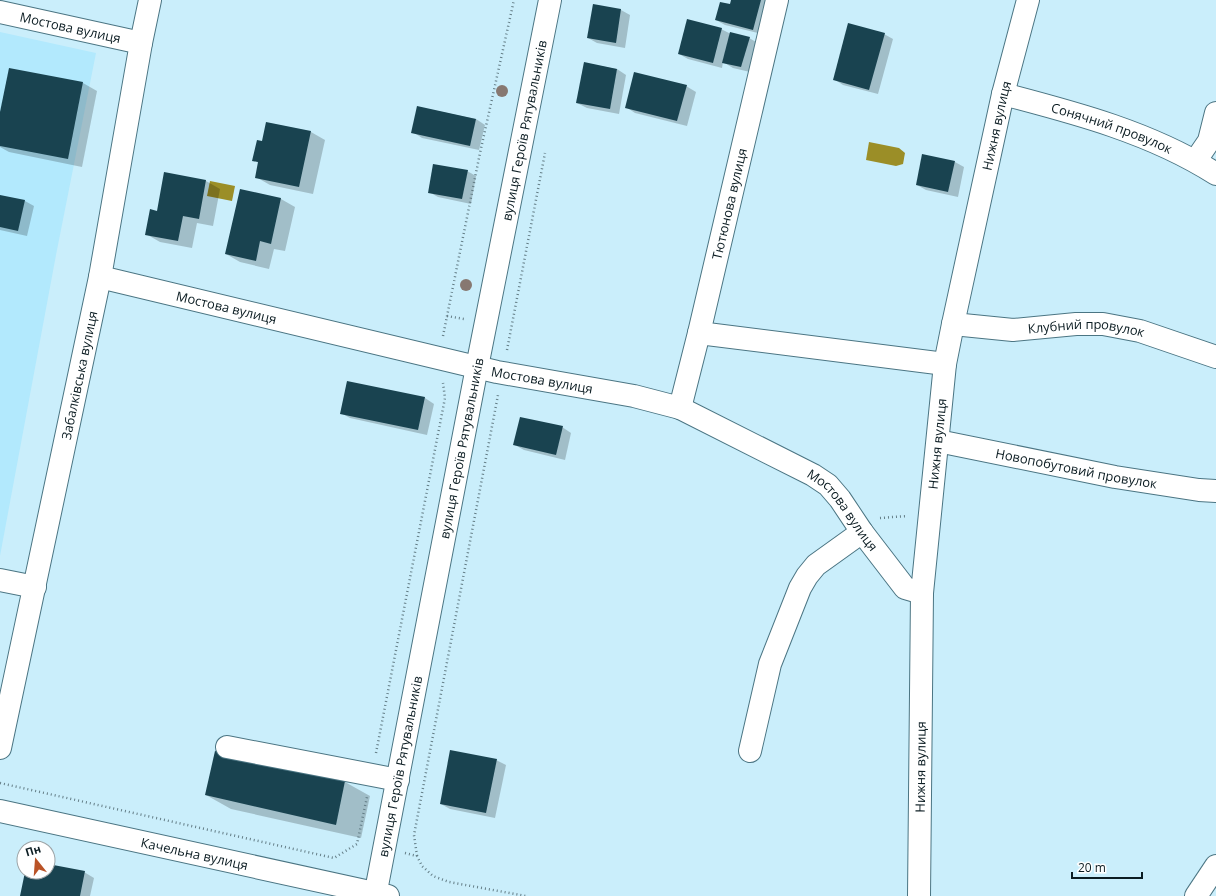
<svg xmlns="http://www.w3.org/2000/svg" width="1216" height="896" font-family="'Open Sans',sans-serif">
<style>
.built{fill:#b2e9fd}
.water{fill:#9b8e27}
.shadow{fill:#0003}
.building{fill:#194350}
.lines{fill:none;stroke-linecap:round;stroke-linejoin:round}
.minor-casing{stroke:#4b7583;stroke-width:24}
.path{stroke:#647e87;stroke-width:2.5;stroke-dasharray:1 3;stroke-linecap:butt}
.minor{stroke:#fff;stroke-width:22}
.tree{fill:#877871}
.labels{text-anchor:middle;dominant-baseline:central;stroke-width:4;stroke-linejoin:round;paint-order:stroke}
.street-label{font-size:13px;fill:#0b1c22;stroke:#fff}
</style>
<rect width="100%" height="100%" fill="#caeefb"/>
<polygon class="built" points="0,32 96,53 56,255 0,556"/>
<g class="water">
<polygon points="869,142 899,148 905,153 903,164 896,166 866,160"/>
<polygon points="210,181 235,186 232,201 207,196"/>
</g>
<g class="shadow">
<polygon points="732,0 769,0 762,34 725,25 716,20 730,5"/>
<polygon points="593,5 621,10 630,15 625,48 597,43 588,38"/>
<polygon points="721,29 731,34 749,38 758,43 750,72 733,68 723,62 722,68 688,59 679,54"/>
<polygon points="884,34 893,39 878,94 843,85 834,79"/>
<polygon points="584,63 617,69 626,75 619,114 587,108 577,103"/>
<polygon points="83,83 97,91 82,167 9,152 0,147 0,117"/>
<polygon points="686,86 696,92 687,126 635,113 626,107"/>
<polygon points="418,107 476,119 485,125 479,150 422,138 413,132"/>
<polygon points="311,132 325,140 313,194 270,185 256,177 259,163 254,160 262,142"/>
<polygon points="955,162 964,167 958,197 926,190 917,185"/>
<polygon points="467,171 476,176 471,204 438,197 429,192"/>
<polygon points="165,173 206,181 220,189 213,226 197,223 192,248 160,242 146,234 158,212"/>
<polygon points="241,190 281,199 295,207 285,251 274,249 269,269 240,262 226,254"/>
<polygon points="0,196 25,201 34,206 27,236 0,230"/>
<polygon points="425,398 434,404 427,435 350,418 341,413"/>
<polygon points="562,427 571,433 565,460 524,450 515,445"/>
<polygon points="216,753 345,782 370,796 361,838 231,809 206,795"/>
<polygon points="496,760 506,765 495,818 450,809 441,804"/>
<polygon points="48,865 84,872 94,878 90,896 21,896 26,872 48,872"/>
</g>
<g class="building">
<polygon points="731,0 761,0 753,30 715,20 720,2 730,4"/>
<polygon points="593,4 621,9 616,43 587,38"/>
<polygon points="687,19 722,28 713,63 678,54"/>
<polygon points="848,23 885,33 869,90 833,80"/>
<polygon points="730,32 750,37 741,67 722,63"/>
<polygon points="584,62 617,69 610,109 576,103"/>
<polygon points="9,68 83,82 68,159 0,146 0,112"/>
<polygon points="634,72 687,85 677,121 625,108"/>
<polygon points="417,106 476,119 470,146 411,133"/>
<polygon points="266,122 311,131 299,187 255,178 258,162 252,161 257,140 262,141"/>
<polygon points="922,154 955,161 948,192 916,185"/>
<polygon points="433,164 468,170 462,199 428,193"/>
<polygon points="164,172 206,180 199,219 183,216 178,241 145,235 150,209 157,211"/>
<polygon points="240,189 281,198 271,244 260,241 256,261 225,254"/>
<polygon points="0,195 25,200 18,231 0,227"/>
<polygon points="347,381 425,397 418,430 340,414"/>
<polygon points="520,417 563,426 556,455 513,445"/>
<polygon points="450,750 497,759 486,813 440,804"/>
<polygon points="215,751 345,781 336,825 205,795"/>
<polygon points="48,864 85,871 80,896 20,896 25,872 48,872"/>
</g>
<g class="lines">
<defs>
<g id="minor">
<path id="s1" d="M0 12 141 43"/>
<path id="s2" d="M1003 94C1076 113 1152 133 1216 174"/>
<polyline points="1196,160 1209,141 1216,113"/>
<path id="s3" d="M100 277 497 372 634 396 680 408 813 475 828 485 840 499 862 532 905 588 922 593"/>
<path id="s4" d="M953 324 1013 330 1076 324H1103L1140 331 1216 357"/>
<polyline points="699,333 945,364"/>
<path id="s5" d="M680 408 699 333 777 0"/>
<path id="s6" d="M938 441 1115 477 1199 490 1216 491"/>
<polyline points="0,580 35,587"/>
<polyline points="227,747 398,780"/>
<path id="s7" d="M0 748 100 277 141 43 150 0"/>
<polyline points="750,751 770,664 800,588 807,576 816,565 862,532"/>
<path id="s8" d="M0 811 388 896"/>
<path id="s9" d="M375 896 477 367 550 0"/>
<path id="s10" d="M919 896 922 593 945 364 953 324 1003 94 1028 0"/>
<polyline points="1196,896 1216,866"/>
</g>
</defs>
<use href="#minor" class="minor-casing"/>
<g class="path">
<polyline points="447,316 464,319"/>
<polyline points="443,336 480,153 514,0"/>
<polyline points="507,350 545,153"/>
<polyline points="880,518 907,516"/>
<polyline points="376,753 445,398 443,383"/>
<polyline points="0,783 334,858 357,844 367,797"/>
<polyline points="405,853 417,856 422,866 433,876 449,882 526,896"/>
<polyline points="417,856 414,835 498,395"/>
</g>
<use href="#minor" class="minor"/>
</g>
<g class="tree">
<circle cx="502" cy="91" r="6"/>
<circle cx="466" cy="285" r="6"/>
</g>
<g class="labels">
<g class="street-label">
<text stroke="none"><textPath href="#s1" startOffset="72">Мостова вулиця</textPath></text>
<text stroke="none"><textPath href="#s10" startOffset="777">Нижня вулиця</textPath></text>
<text stroke="none"><textPath href="#s2" startOffset="114">Сонячний провулок</textPath></text>
<text stroke="none"><textPath href="#s9" startOffset="780">вулиця Героїв Рятувальників</textPath></text>
<text stroke="none"><textPath href="#s5" startOffset="210">Тютюнова вулиця</textPath></text>
<text stroke="none"><textPath href="#s3" startOffset="130">Мостова вулиця</textPath></text>
<text stroke="none"><textPath href="#s4" startOffset="134">Клубний провулок</textPath></text>
<text stroke="none"><textPath href="#s7" startOffset="381">Забалківська вулиця</textPath></text>
<text stroke="none"><textPath href="#s3" startOffset="454">Мостова вулиця</textPath></text>
<text stroke="none"><textPath href="#s10" startOffset="453">Нижня вулиця</textPath></text>
<text stroke="none"><textPath href="#s9" startOffset="456">вулиця Героїв Рятувальників</textPath></text>
<text stroke="none"><textPath href="#s6" startOffset="141">Новопобутовий провулок</textPath></text>
<text stroke="none"><textPath href="#s3" startOffset="790">Мостова вулиця</textPath></text>
<text stroke="none"><textPath href="#s9" startOffset="132">вулиця Героїв Рятувальників</textPath></text>
<text stroke="none"><textPath href="#s10" startOffset="129">Нижня вулиця</textPath></text>
<text stroke="none"><textPath href="#s8" startOffset="199">Качельна вулиця</textPath></text>
</g>
</g>
<g transform="translate(36 860) rotate(343)"><circle r="19" fill="#ffffff" stroke="#9da4a7"/>
<path d="M0-3L7 15L0 10L-7 15Z" fill="#ba5327"/>
<text y="-6" font-size="11" font-weight="bold" text-anchor="middle" fill="#0b1c22">Пн</text>
</g>
<path d="M1072 872v6h70v-6" fill="none" stroke="#0b1c22" stroke-width="2"/>
<text x="1078" y="872" font-size="12" fill="#0b1c22" stroke="#ffffff" stroke-width="3" paint-order="stroke">20 m</text>
</svg>
